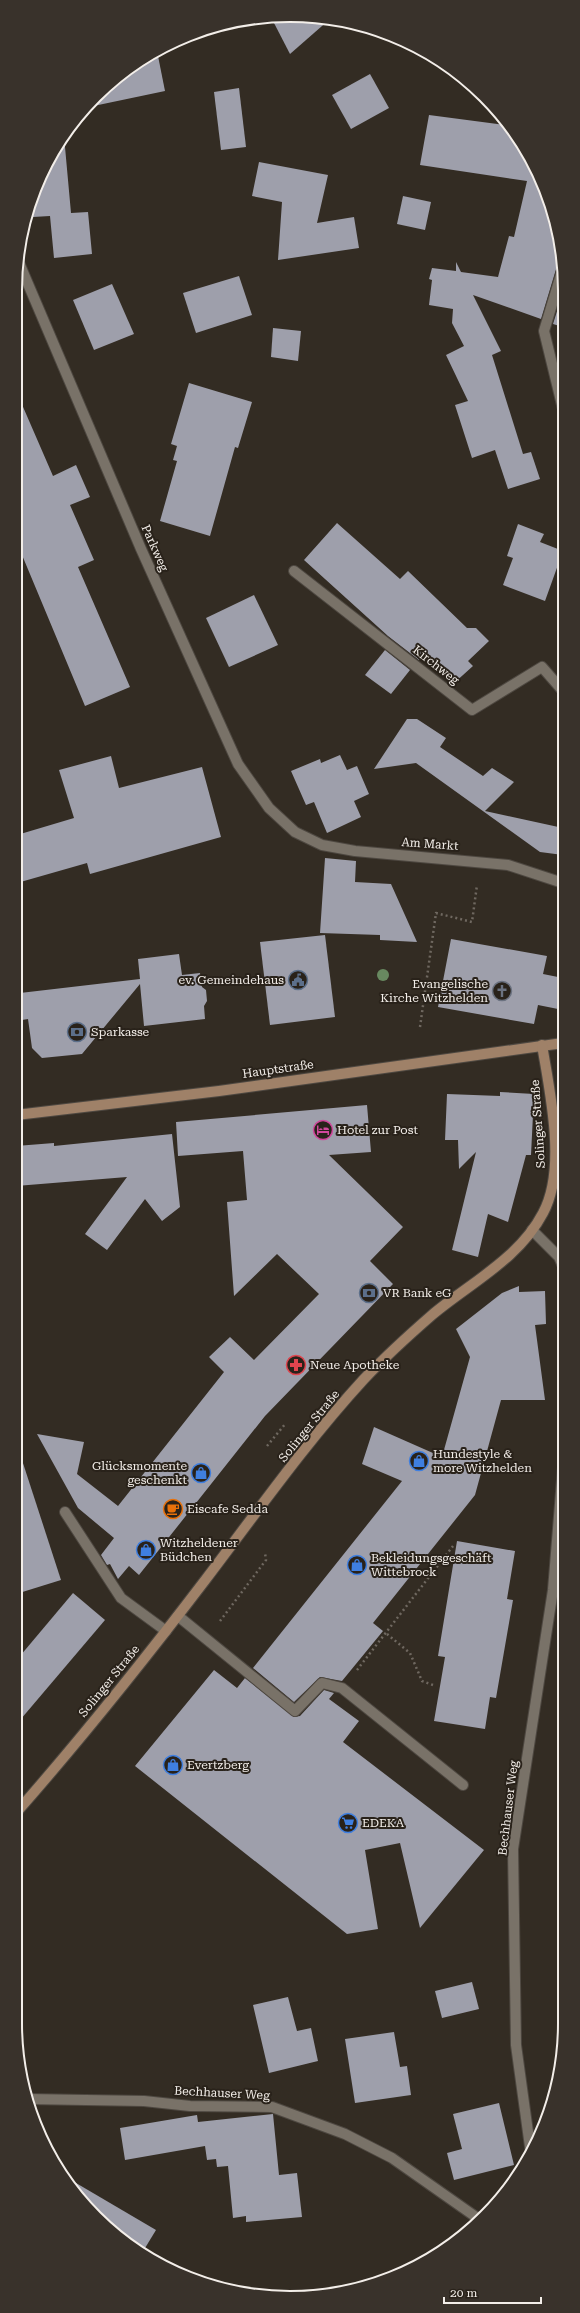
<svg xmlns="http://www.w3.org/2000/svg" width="580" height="2313" font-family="'Roboto Serif',serif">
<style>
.building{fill:#9e9fab}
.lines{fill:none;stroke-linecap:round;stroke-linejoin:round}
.lane-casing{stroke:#4e4841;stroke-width:12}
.street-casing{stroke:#4e4841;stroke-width:12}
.secondary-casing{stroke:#4e4841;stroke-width:12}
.path{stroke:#6f6860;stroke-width:2.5;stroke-dasharray:2 3;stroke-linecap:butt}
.lane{stroke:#797268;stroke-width:10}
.street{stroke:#797268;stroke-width:10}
.secondary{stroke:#9f8168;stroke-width:10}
.tree{fill:#688960}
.labels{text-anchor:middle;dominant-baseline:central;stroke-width:4;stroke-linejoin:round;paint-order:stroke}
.street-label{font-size:12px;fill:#f3eee9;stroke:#29221a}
.poi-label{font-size:12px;fill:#f3eee9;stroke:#29221a;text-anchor:start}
.rim{fill:none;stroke:#f3eee9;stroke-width:2}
</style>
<rect width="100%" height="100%" fill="#332c23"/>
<g class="building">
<polygon points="290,16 326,17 330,19 290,54 274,23"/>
<polygon points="157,51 165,91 84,108 123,72"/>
<polygon points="370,74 389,108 351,129 332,95"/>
<polygon points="239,88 246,147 221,150 214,92"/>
<polygon points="429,115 505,125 537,169 563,254 563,262 557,266 541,319 473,295 501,351 492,355 523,454 531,452 540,479 508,489 495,450 472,458 455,405 468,401 446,355 464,346 452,323 453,309 429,305 432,280 429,279 432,268 456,271 456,262 461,272 498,277 509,236 514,237 527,181 420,165"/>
<polygon points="64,136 71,213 88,212 92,254 54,258 50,216 33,217 31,198 52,152"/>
<polygon points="259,162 328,175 317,223 354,217 359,248 278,260 282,202 252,196"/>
<polygon points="403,196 431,202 425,230 397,224"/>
<polygon points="239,276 252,315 196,333 183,293"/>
<polygon points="112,284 134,334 94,350 73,300"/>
<polygon points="563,292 563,327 553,324"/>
<polygon points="273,328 301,331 298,361 271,357"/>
<polygon points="189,383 252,402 238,448 235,447 210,536 160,521 177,461 173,460 177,446 171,444"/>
<polygon points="17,393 53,476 76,465 90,497 70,505 94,560 78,567 130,687 85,706 17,543"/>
<polygon points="337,523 400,579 408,571 467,628 476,628 489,641 468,661 473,666 453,684 424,653 419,660 388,636 304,560"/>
<polygon points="518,524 544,534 540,542 563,551 545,601 503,585 513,558 507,556"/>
<polygon points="254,595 278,645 229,667 206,618"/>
<polygon points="385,650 410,670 391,694 365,675"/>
<polygon points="407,719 417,719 446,738 440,747 483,776 492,768 514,782 485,811 563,828 563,855 540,852 416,763 374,769"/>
<polygon points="340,755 347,770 357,766 369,794 354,801 361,817 327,833 314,802 306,805 291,771 320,759 321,763"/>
<polygon points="111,756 119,788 202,767 221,837 90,874 87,863 17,883 17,835 74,818 59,770"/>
<polygon points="325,858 356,861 355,882 391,884 417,942 380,940 380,935 320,933"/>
<polygon points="325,935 335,1017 270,1025 260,942"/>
<polygon points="451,939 547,956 543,974 563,978 563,1010 538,1005 534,1024 438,1007"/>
<polygon points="179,954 182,975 200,973 202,987 206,990 207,1001 204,1006 205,1019 144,1026 140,984 82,1054 42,1058 32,1048 28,1019 22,1020 20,993 140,979 138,959"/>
<polygon points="500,1092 534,1094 531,1155 526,1155 508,1222 488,1214 478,1257 452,1250 476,1152 459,1169 458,1140 445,1140 447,1094 500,1096"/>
<polygon points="367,1105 371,1152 329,1155 403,1227 370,1261 393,1284 265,1416 139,1575 129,1566 118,1579 110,1564 107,1565 101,1555 114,1538 78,1508 37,1434 84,1442 77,1474 118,1506 224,1372 209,1357 230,1337 254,1360 319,1294 277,1254 234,1296 227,1202 247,1200 243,1151 178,1156 176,1122"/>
<polygon points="172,1134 180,1207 162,1221 145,1199 107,1250 85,1234 127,1177 16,1186 16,1146 54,1143 54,1146"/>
<polygon points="519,1286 519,1292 545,1291 546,1324 535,1325 545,1400 501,1400 475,1495 373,1623 383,1631 342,1681 320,1677 294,1702 253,1668 402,1481 362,1464 374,1427 442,1457 470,1357 456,1329 502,1293"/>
<polygon points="21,1457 61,1580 16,1594 16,1458"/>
<polygon points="457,1541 515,1551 507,1599 513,1600 496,1698 490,1697 485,1729 434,1721 445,1657 438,1656"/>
<polygon points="73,1593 105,1620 15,1726 15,1662"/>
<polygon points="214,1670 237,1688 245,1678 294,1717 300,1716 324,1690 334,1693 329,1699 359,1721 343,1742 484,1850 420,1928 400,1843 365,1850 378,1929 347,1934 135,1766"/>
<polygon points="472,1982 479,2009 442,2018 435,1991"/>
<polygon points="288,1997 297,2031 311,2028 318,2061 269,2073 253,2005"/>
<polygon points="394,2032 400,2067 407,2066 411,2095 355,2103 345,2039"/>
<polygon points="499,2103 514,2165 454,2180 447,2153 462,2149 453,2114"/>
<polygon points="273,2114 279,2175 297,2173 302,2217 246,2222 246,2216 233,2218 228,2166 217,2167 216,2159 207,2160 205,2146 125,2160 120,2128 197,2115 198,2122"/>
<polygon points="76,2183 156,2230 142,2253 122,2241 83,2204 73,2188"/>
</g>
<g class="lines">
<defs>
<g id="lane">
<polyline points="563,409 544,331 563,268"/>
<polyline points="294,571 472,710 542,667 563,691"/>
<polyline points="65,1512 121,1598 166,1631"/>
<polyline points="178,1616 295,1711 322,1683 342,1688 463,1785"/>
<polyline points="27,2099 144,2101 190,2106 272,2107 345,2134 392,2158 476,2217 483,2217"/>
</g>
<g id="street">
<polyline points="17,258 141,549 238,764 269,808 295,832 322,845 355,851 508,865 563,883"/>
<polyline points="532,1230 559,1257 563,1266"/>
<polyline points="531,2154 516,2045 513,1849 553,1590 563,1467"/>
</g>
<g id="secondary">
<polyline points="16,1115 219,1091 563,1043"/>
<path d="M15 1814C82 1738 145 1659 206 1579 257 1512 307 1441 364 1379 385 1357 409 1335 432 1315 470 1283 519 1259 543 1213 567 1169 550 1093 542 1045"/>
</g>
</defs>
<use href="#lane" class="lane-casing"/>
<use href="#street" class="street-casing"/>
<use href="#secondary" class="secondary-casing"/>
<g class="path">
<polyline points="420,1027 436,913 472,922 477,885"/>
<polyline points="267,1446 286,1423"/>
<polyline points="220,1621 266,1560 265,1553"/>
<polyline points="387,1634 410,1653 422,1681 433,1685"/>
<polyline points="357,1670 453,1546"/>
</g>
<use href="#lane" class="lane"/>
<use href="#street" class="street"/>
<use href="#secondary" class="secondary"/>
</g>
<circle class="tree" cx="383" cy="975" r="6"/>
<defs>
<symbol id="civic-ring" viewBox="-11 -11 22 22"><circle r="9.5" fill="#29221a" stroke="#5c6f8a" stroke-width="1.5"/><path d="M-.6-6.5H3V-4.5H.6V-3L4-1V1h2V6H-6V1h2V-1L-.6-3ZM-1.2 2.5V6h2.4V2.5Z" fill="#5c6f8a"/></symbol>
<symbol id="church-ring" viewBox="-11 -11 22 22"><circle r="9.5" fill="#29221a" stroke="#6b7280" stroke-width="1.5"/><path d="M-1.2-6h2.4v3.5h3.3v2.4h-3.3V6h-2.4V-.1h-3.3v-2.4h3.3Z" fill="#6b7280"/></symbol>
<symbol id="bank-ring" viewBox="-11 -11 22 22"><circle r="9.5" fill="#29221a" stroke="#5c6f8a" stroke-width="1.5"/><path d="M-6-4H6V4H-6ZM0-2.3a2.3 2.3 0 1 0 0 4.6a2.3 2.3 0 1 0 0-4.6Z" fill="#5c6f8a"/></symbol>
<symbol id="hotel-ring" viewBox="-11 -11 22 22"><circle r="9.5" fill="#29221a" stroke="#d1479c" stroke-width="1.5"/><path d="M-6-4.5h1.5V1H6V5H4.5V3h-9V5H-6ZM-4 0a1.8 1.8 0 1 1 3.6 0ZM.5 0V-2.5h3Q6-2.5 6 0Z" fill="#d1479c"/></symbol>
<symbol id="pharmacy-ring" viewBox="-11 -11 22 22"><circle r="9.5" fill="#29221a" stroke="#e0444e" stroke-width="1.5"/><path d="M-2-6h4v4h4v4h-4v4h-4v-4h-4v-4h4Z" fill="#e0444e"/></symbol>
<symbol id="shop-ring" viewBox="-11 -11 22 22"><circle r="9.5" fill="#29221a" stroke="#3f7fe0" stroke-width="1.5"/><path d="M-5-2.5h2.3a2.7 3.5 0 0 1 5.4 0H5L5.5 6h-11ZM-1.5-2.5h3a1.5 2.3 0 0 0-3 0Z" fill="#3f7fe0"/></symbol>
<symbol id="cafe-ring" viewBox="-11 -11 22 22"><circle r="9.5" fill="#29221a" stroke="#e8710a" stroke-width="1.5"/><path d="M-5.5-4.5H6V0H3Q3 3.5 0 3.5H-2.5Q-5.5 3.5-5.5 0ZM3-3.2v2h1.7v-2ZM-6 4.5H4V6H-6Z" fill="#e8710a"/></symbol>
<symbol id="supermarket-ring" viewBox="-11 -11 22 22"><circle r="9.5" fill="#29221a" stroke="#3f7fe0" stroke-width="1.5"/><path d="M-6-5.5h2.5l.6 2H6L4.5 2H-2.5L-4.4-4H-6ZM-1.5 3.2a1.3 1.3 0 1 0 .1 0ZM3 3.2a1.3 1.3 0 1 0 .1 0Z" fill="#3f7fe0"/></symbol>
</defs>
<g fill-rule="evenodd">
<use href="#civic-ring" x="287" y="969" width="22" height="22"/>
<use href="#church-ring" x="491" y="980" width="22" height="22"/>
<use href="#bank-ring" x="66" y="1021" width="22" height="22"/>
<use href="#hotel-ring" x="312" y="1119" width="22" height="22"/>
<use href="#bank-ring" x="358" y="1282" width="22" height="22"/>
<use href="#pharmacy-ring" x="285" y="1354" width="22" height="22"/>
<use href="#shop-ring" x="408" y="1450" width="22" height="22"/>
<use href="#shop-ring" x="190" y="1462" width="22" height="22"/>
<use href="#cafe-ring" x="162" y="1498" width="22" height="22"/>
<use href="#shop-ring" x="135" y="1539" width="22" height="22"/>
<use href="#shop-ring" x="346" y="1554" width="22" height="22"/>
<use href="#shop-ring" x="162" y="1754" width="22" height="22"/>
<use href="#supermarket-ring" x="337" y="1812" width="22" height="22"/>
</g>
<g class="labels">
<g class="street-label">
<text transform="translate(155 548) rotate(66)">Parkweg</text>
<text transform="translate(436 665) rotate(38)">Kirchweg</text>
<text transform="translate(430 844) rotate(4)">Am Markt</text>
<text transform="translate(278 1069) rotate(-8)">Hauptstraße</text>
<text transform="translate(538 1124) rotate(-94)">Solinger Straße</text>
<text transform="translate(309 1426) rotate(-51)">Solinger Straße</text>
<text transform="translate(109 1681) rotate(-51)">Solinger Straße</text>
<text transform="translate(508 1808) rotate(-83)">Bechhauser Weg</text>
<text transform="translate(222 2093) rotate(3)">Bechhauser Weg</text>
</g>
<g class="poi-label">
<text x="284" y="980" text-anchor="end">ev. Gemeindehaus</text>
<text x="488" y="984" text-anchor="end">Evangelische<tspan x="488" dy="14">Kirche Witzhelden</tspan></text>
<text x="91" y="1032">Sparkasse</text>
<text x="337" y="1130">Hotel zur Post</text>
<text x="383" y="1293">VR Bank eG</text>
<text x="310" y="1365">Neue Apotheke</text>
<text x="433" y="1454">Hundestyle &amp;<tspan x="433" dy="14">more Witzhelden</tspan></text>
<text x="187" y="1466" text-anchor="end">Glücksmomente<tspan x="187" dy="14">geschenkt</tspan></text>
<text x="187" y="1509">Eiscafe Sedda</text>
<text x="160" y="1543">Witzheldener<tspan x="160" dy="14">Büdchen</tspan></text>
<text x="371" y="1558">Bekleidungsgeschäft<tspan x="371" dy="14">Wittebrock</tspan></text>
<text x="187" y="1765">Evertzberg</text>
<text x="362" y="1823">EDEKA</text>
</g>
</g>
<path d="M0 0H580V2313H0ZM290 22H290A268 268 0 0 1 558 290V2023A268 268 0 0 1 290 2291H290A268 268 0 0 1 22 2023V290A268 268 0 0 1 290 22Z" fill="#39322b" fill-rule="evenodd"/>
<path class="rim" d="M290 22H290A268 268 0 0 1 558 290V2023A268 268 0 0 1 290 2291H290A268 268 0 0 1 22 2023V290A268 268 0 0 1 290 22Z"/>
<path d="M444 2297v6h97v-6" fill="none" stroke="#f3eee9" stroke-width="2"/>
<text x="450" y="2297" font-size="12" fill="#f3eee9" stroke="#29221a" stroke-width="3" paint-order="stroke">20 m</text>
</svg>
